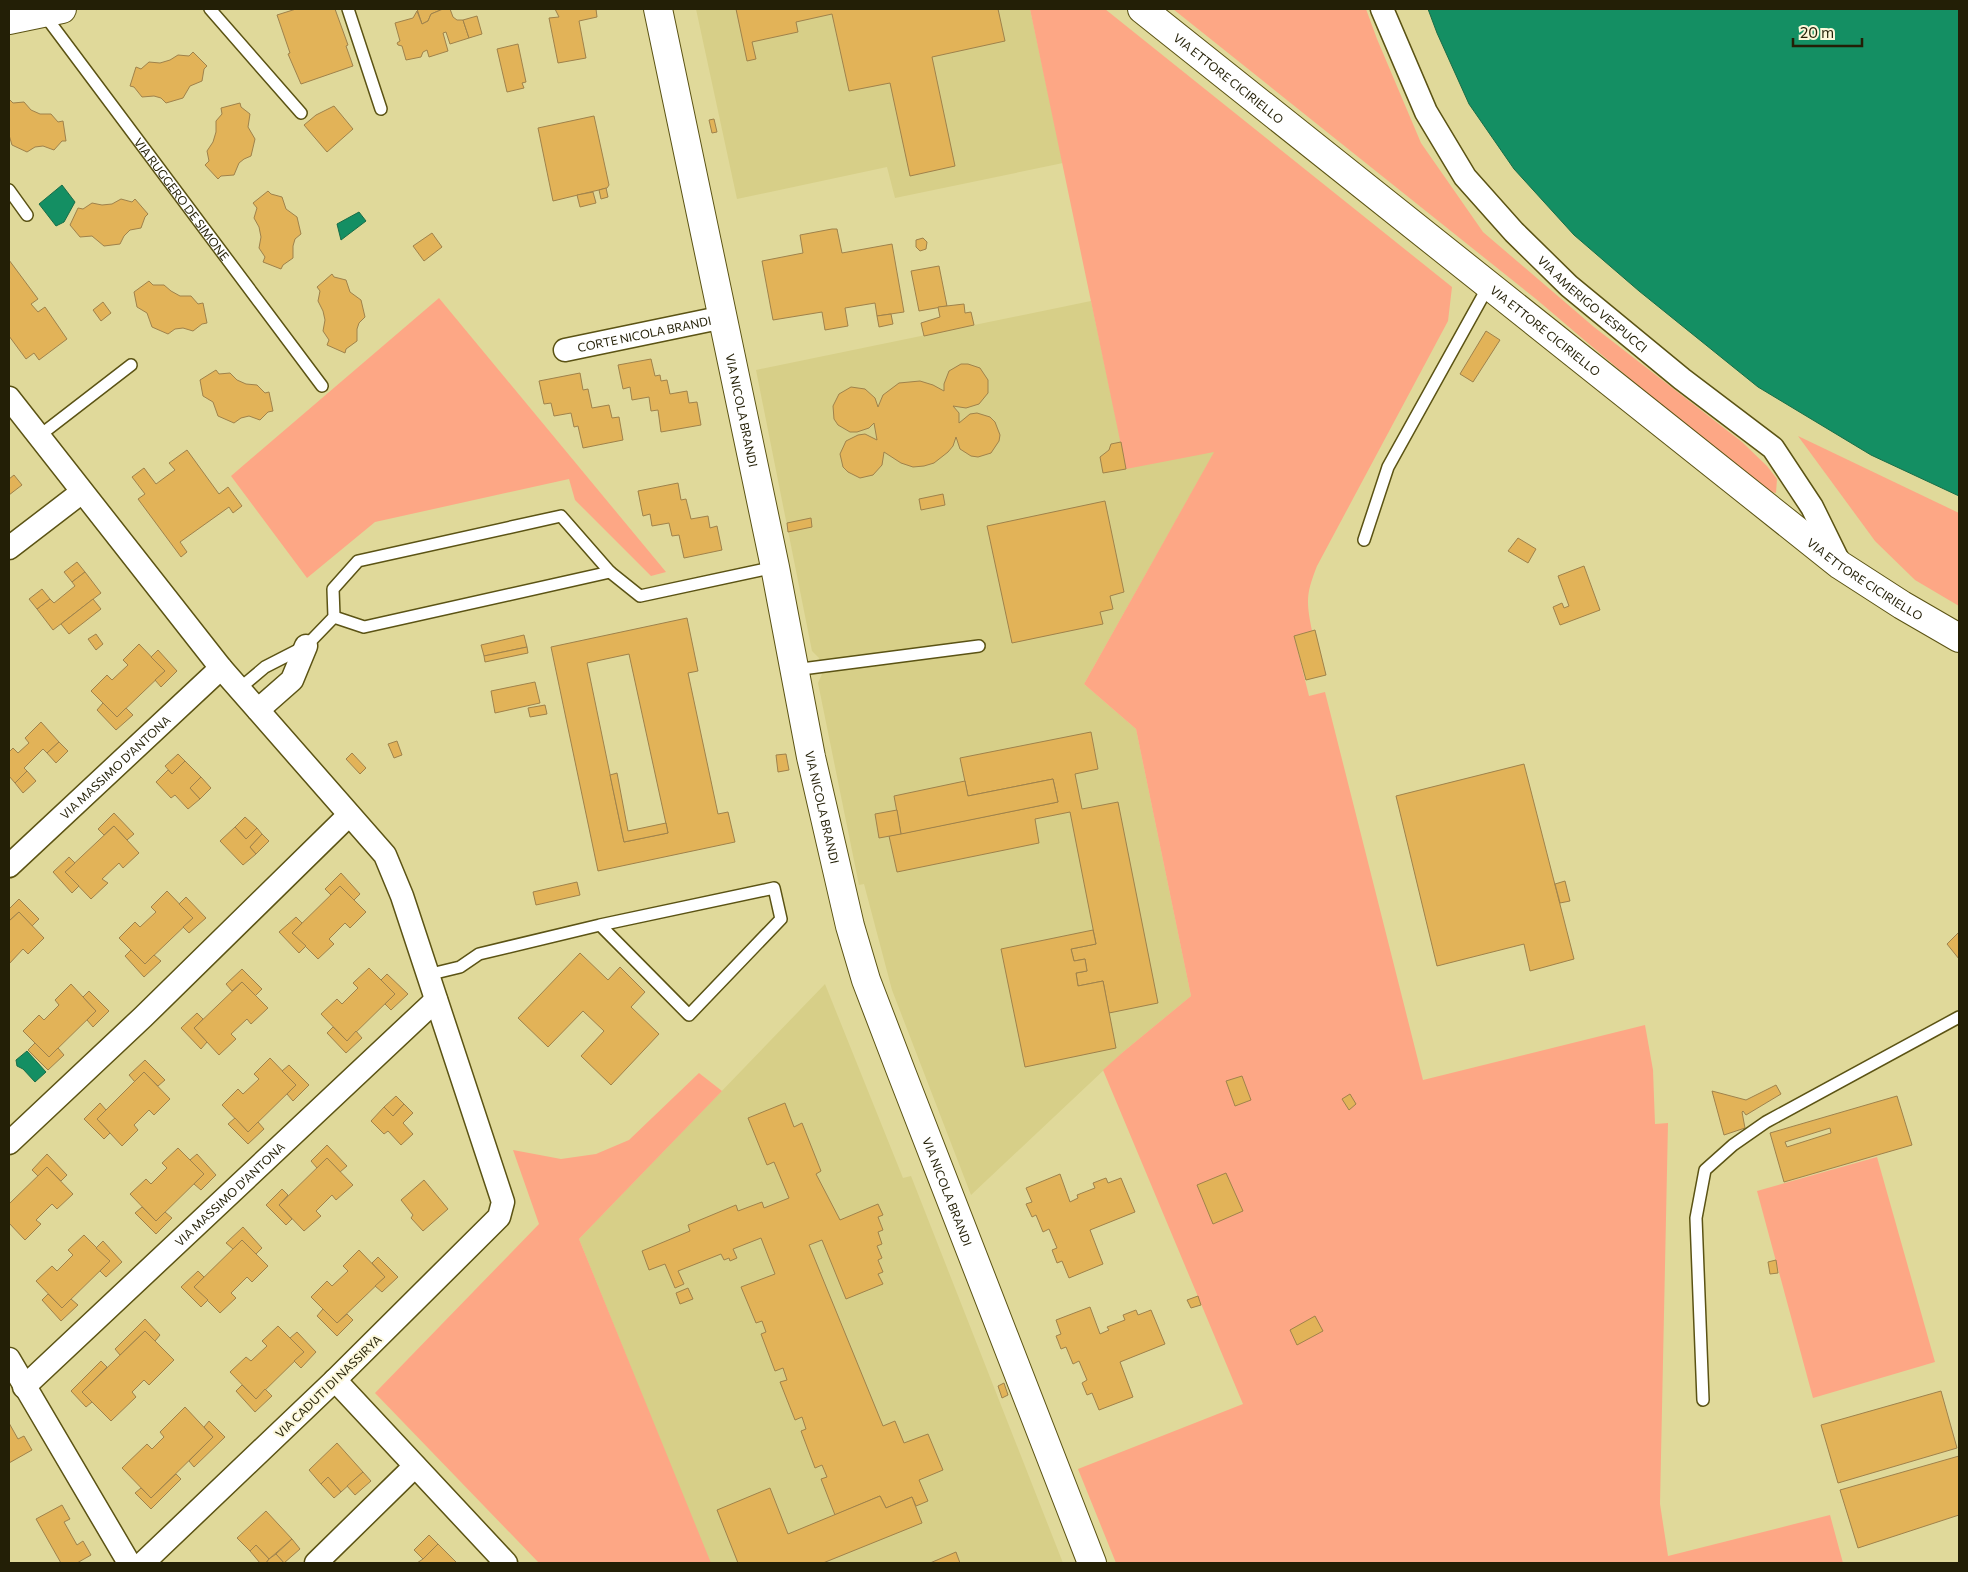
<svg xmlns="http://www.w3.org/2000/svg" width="1968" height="1572" font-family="Commissioner,sans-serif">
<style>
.built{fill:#d7cf88}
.green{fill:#fda785}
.water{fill:#148f63;stroke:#186d47}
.building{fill:#e2b358;stroke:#9f824b;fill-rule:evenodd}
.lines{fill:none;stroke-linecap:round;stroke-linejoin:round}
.service-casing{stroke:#5b5314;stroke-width:14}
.minor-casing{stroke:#5b5314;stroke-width:25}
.tertiary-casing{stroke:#5b5314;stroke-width:30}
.service{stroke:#fff;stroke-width:11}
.minor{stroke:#fff;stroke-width:22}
.tertiary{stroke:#fff;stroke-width:28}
.labels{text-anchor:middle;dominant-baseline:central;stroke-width:4;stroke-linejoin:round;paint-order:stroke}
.street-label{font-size:12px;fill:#231f06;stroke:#fcf8da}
</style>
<rect width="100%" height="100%" fill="#e0d99a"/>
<g class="built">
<polygon points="696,9 1030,9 1063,163 895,198 887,167 737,199"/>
<polygon points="1091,301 1121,442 1215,451 1084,684 1136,729 1191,996 1123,1052 971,1195 892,990 864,884 859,885 818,683 822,674 819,658 812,651 756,370"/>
<polygon points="825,984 903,1178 911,1176 1063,1563 710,1563 579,1239"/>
</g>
<g class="green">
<path d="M1030 9H1105L1452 287 1448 321 1317 566C1306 594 1306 601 1312 631L1294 636 1309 696 1325 692 1423 1080 1645 1025 1653 1070 1655 1124 1668 1123 1660 1504 1668 1556 1830 1515 1843 1563H1116L1078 1469 1243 1404 1103 1070 1123 1052 1191 996 1136 729 1084 684 1214 452 1126 469Z"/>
<polygon points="1173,9 1366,9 1377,39 1421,143 1483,232 1594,327 1742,442 1767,466 1777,479 1776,493 1761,490 1536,299"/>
<polygon points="439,298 666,572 651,576 575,500 569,479 375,522 307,578 231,476"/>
<polygon points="1798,436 1959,513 1959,606 1915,580 1875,541"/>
<polygon points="699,1073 722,1091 579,1239 711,1563 539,1563 375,1393 539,1224 513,1150 561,1159 596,1154 629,1140"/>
<polygon points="1877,1157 1935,1362 1813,1398 1757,1191"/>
</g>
<g class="water">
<polygon points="1428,9 1959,9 1959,496 1871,455 1758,387 1639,291 1574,235 1514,169 1469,104 1437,33"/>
<polygon points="62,185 75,202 64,222 56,226 39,204"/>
<polygon points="359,212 366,221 341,240 337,224"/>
<polygon points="27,1051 46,1072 35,1082 23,1069 17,1066 16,1060"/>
</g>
<g class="building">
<polygon points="296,9 335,9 348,45 346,46 353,66 301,84 288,54 290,53 277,15"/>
<polygon points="417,9 443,9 431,14 428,21 422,24"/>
<polygon points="443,9 450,9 453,17 457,20 463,20 469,38 450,44 446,32 443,33 448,51 429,57 427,50 423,52 421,57 406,60 402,46 398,45 397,43 400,41 395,23 413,18 417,11 422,24 428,21 431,14"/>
<polygon points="555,9 596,9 597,17 579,21 586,58 558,63 549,18 559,17"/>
<polygon points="736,9 998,9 1005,41 932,57 955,166 910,176 890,83 849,91 832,14 796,22 798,32 752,42 756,59 747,61"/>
<polygon points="477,16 482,34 469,38 463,20"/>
<polygon points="518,44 526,82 522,83 524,88 507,92 497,49"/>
<polygon points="193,52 207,66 204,69 202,81 190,86 183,98 166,103 161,98 154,96 142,97 134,87 130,86 136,67 141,69 149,62 160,63 170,60 178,55 189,56"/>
<polygon points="9,99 13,103 24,102 31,110 40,114 51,114 58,122 63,121 66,141 62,141 54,150 43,146 35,147 27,152 12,145 9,135"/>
<polygon points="240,103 241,107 250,114 248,127 255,139 251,156 244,159 239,163 234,175 221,176 218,179 205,165 209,161 207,151 213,142 216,132 216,121 222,114 221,108"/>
<polygon points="334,106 353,129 327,152 304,125 316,115"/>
<polygon points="594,116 609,185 607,188 553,201 538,128"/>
<polygon points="714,119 717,132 712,133 709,120"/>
<polygon points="606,188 608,197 601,199 599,190"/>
<polygon points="268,191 271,194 282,197 286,209 297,217 301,234 295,239 293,246 293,258 283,265 281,269 263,262 265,257 259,248 261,237 259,227 254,218 257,208 253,203"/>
<polygon points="593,192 596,203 580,207 577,195"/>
<polygon points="121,199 132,202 135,199 148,214 145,217 141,228 130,230 124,236 120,244 104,246 92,236 80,237 70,225 78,208 83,209 92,203 102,205 112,204"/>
<polygon points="832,229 837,229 842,253 892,244 904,312 877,316 875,303 845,308 848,326 825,330 822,312 773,320 762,261 803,253 800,235"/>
<polygon points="432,233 442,247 424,261 413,246"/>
<polygon points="923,238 927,242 926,249 920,251 916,247 916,240"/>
<polygon points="9,260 38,299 31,304 38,312 45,307 67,339 39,360 34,353 26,359 9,336"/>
<polygon points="939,266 947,306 919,311 911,271"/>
<polygon points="332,274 334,277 346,280 350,292 361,300 365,317 359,323 357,329 357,341 346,349 345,353 327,345 329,340 323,331 325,320 323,311 318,301 320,291 317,287"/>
<polygon points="149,281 153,285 164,285 171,291 180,296 191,296 198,304 203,303 207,323 202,324 193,331 183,328 175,329 168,334 152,327 147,313 137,307 134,292"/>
<polygon points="103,302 111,313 101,321 93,310"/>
<polygon points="964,304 965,313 971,312 974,325 924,336 921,323 940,317 938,307"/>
<polygon points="891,314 893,324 879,327 877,316"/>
<polygon points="1486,331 1500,340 1473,382 1460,374"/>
<polygon points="651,359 655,376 660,375 661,381 667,380 670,394 687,391 689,403 697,402 701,425 661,432 658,410 651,411 649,397 632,400 630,387 623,389 618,365"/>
<polygon points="961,364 968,364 980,368 988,380 988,393 979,404 966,408 953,406 959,413 959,423 970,414 977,413 990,417 995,422 1000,435 999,441 991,453 978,457 971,456 960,449 956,437 953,446 948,452 934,463 924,466 913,467 901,463 884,452 882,465 873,475 860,478 848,472 843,467 840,454 846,441 858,435 865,434 877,440 874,423 869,428 857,432 850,432 838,425 834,419 833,406 839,394 851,387 865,389 875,398 878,407 883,395 899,383 920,381 933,385 944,391 944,384 949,371"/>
<polygon points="216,370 219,374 230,373 237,380 246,384 257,385 265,393 269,392 273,411 268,412 260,420 249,416 241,418 234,423 218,416 213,402 203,396 200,380"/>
<polygon points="580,373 583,390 588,389 592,408 609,405 612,418 619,417 623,440 583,448 578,426 574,427 571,413 554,416 551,403 544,404 539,381"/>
<polygon points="1121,442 1126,469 1103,473 1100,457 1109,450 1111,444"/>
<polygon points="187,450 219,494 228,487 242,506 233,513 229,507 180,542 187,552 181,557 138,499 145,494 132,477 144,468 156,484 175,470 169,463"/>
<polygon points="14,475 22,485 9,495 9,479"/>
<polygon points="678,483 681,500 686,499 691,519 708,516 710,528 717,526 722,550 684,558 679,535 672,536 669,523 652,526 650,514 643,516 638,491"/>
<polygon points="943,494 945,505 921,510 919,499"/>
<polygon points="1105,501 1124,592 1110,596 1113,609 1100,612 1103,624 1012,643 987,526"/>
<polygon points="811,518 812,527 788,532 787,523"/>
<polygon points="1518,538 1536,549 1528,563 1508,551"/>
<polygon points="77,562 85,572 72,582 64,572"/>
<polygon points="1584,566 1600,610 1560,625 1553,607 1562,603 1564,608 1569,606 1558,576"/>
<polygon points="85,572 101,593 53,630 37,609 50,599 54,603 75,586 72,582"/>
<polygon points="42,589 50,599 37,609 29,599"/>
<polygon points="93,599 101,609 69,634 61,624"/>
<path d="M687 618 698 671 688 673 718 814 728 812 735 842 598 871 551 647ZM629 654 668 833 624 842 587 663Z"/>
<polygon points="1315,630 1326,675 1306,680 1294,636"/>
<polygon points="96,634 103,644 96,650 88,639"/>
<polygon points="524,635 527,647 484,656 481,645"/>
<polygon points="139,644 165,671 117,717 91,691 107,675 112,680 128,665 123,660"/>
<polygon points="527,647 528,653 485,662 484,656"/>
<polygon points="158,650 177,671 161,687 155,680 165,671 151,657"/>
<polygon points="535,682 540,703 495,713 491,691"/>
<polygon points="103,703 117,717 126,708 133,715 116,730 97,710"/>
<polygon points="545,705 547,714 530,717 528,708"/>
<polygon points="41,722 59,742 47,753 43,749 24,768 27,771 15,783 9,776 9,752 13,748 18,753 29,743 25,738"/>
<polygon points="1091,732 1098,769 1075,774 1082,809 1118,802 1158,1003 1109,1013 1103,981 1078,986 1076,973 1087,971 1085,959 1074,961 1071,949 1096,944 1070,812 1035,819 1039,843 897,872 889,836 1058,802 1053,779 968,796 960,758"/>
<polygon points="397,741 402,755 394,758 388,744"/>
<polygon points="59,742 68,751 56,763 47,753"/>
<polygon points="352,753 366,768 360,774 346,759"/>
<polygon points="178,754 185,761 172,774 165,766"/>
<polygon points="786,754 789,770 778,772 776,755"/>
<polygon points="185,761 201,777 190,788 200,799 188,809 175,795 171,798 156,782 168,770 172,774"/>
<polygon points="1524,764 1574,959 1530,971 1524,944 1437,966 1396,796"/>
<polygon points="27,771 36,781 23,793 15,783"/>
<polygon points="617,773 628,831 666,823 668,833 624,842 610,775"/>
<polygon points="201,777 211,788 200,799 190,788"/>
<polygon points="1053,779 1058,802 901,834 894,796 965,781 968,796"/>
<polygon points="897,810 901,834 879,838 875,814"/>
<polygon points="114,813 134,834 127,840 114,826 104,835 98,829"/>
<polygon points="245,817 257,828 246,839 235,827"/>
<polygon points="114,826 139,853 123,868 119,863 102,879 108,883 91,899 65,872"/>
<polygon points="235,827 246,839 257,828 262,834 250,847 256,854 243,865 220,841"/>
<polygon points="262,834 269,841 256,854 250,847"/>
<polygon points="69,857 75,863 65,872 79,886 72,893 53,872"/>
<polygon points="341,873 360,894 354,900 340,886 331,895 325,889"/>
<polygon points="1565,881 1570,901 1560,903 1555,884"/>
<polygon points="577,882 580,895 536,905 533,892"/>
<polygon points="340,886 366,912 350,928 345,923 329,939 334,944 318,959 292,933"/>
<polygon points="167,891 193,918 145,964 119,938 135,922 140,927 156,912 151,907"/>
<polygon points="186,897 206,918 189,933 183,927 193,918 179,904"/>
<polygon points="19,899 39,919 32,926 19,912 9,921 9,909"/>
<polygon points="19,912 44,938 28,954 23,949 9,964 9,921"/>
<polygon points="296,917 302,923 292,933 306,946 299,953 279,932"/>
<polygon points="1093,930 1096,944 1071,949 1074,961 1085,959 1087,971 1076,973 1078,986 1103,981 1116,1048 1025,1067 1001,949"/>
<polygon points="1959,932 1959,959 1947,944"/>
<polygon points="131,950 145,964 154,955 161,961 144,977 125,956"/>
<polygon points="580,953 608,980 620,967 645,992 631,1007 659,1034 611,1085 581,1056 604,1031 583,1011 548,1047 518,1018"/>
<polygon points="369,968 395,994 347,1041 321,1014 337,999 342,1004 358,988 353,983"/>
<polygon points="242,969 262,989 255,996 242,982 232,991 226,984"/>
<polygon points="387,974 408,994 391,1010 385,1004 395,994 381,980"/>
<polygon points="242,982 268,1008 251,1024 247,1019 231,1034 236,1039 219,1055 194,1028"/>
<polygon points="71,984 96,1011 49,1057 23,1031 39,1015 44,1020 59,1005 55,1000"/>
<polygon points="89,991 109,1011 93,1027 87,1020 96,1011 83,997"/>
<polygon points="197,1013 203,1019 194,1028 207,1042 201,1049 181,1028"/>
<polygon points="333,1027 347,1041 356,1031 362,1038 346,1053 327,1033"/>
<polygon points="35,1043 49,1057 58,1048 64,1055 48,1070 28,1050"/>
<polygon points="270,1058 296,1085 248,1132 222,1105 238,1089 243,1094 259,1079 254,1074"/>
<polygon points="145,1060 165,1080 158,1086 144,1072 135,1082 129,1075"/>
<polygon points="289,1065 309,1085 293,1101 287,1094 296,1085 282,1071"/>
<polygon points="144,1072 170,1099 154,1115 149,1110 134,1125 138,1130 122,1146 97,1119"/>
<polygon points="1242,1076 1251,1100 1235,1106 1226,1081"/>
<polygon points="1776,1085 1781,1094 1746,1115 1743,1111 1742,1112 1745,1128 1724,1135 1712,1091 1746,1100"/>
<polygon points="1350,1094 1356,1104 1349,1110 1342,1099"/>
<polygon points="396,1096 404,1104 393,1116 384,1107"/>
<path d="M1897 1096 1912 1145 1784 1182 1770 1133ZM1830 1128 1831 1133 1787 1147 1785 1142Z"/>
<polygon points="100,1103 106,1110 97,1119 110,1133 104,1139 84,1119"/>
<polygon points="785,1103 794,1127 802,1123 821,1171 816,1174 840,1220 878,1204 883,1215 878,1217 883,1230 878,1232 882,1244 877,1246 882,1258 878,1260 883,1272 878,1274 883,1284 846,1299 822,1240 809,1245 883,1426 895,1421 904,1443 928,1434 943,1470 919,1480 928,1501 916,1506 912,1497 886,1508 880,1496 835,1515 821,1479 827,1477 822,1465 815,1468 801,1431 806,1429 802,1417 795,1420 780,1382 787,1380 783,1368 775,1371 761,1334 766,1332 762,1321 756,1323 741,1287 775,1274 761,1238 733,1249 737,1258 730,1261 729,1258 724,1260 721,1254 678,1271 684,1284 675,1288 665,1264 649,1270 642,1251 690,1231 688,1225 736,1205 738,1211 762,1202 764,1208 789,1198 774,1162 767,1165 748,1118"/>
<polygon points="404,1104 413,1113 403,1123 413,1134 401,1145 388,1131 384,1134 371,1121 384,1107 393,1116"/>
<polygon points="235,1118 248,1132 258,1122 264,1129 248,1144 228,1124"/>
<polygon points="327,1145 347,1166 340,1172 327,1158 317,1168 311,1161"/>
<polygon points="178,1148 204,1174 156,1221 130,1194 146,1179 151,1184 167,1168 162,1163"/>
<polygon points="47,1154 67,1175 61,1181 47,1167 38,1176 32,1170"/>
<polygon points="197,1154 216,1175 201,1190 194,1184 204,1174 190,1160"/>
<polygon points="327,1158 353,1185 336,1200 332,1195 316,1211 321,1216 304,1231 279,1205"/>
<polygon points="47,1167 73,1194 57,1209 52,1204 36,1220 41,1224 25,1240 9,1223 9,1204"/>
<polygon points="1226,1173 1243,1211 1213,1224 1197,1185"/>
<polygon points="1060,1174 1070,1202 1078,1198 1077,1195 1095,1188 1093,1183 1106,1178 1108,1183 1121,1178 1135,1212 1090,1230 1103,1264 1069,1278 1062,1261 1057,1263 1052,1250 1057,1248 1049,1229 1043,1232 1036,1215 1032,1217 1026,1204 1032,1202 1026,1188"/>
<polygon points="424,1180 448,1209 423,1231 411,1218 413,1215 401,1200"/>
<polygon points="282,1189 288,1195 279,1205 292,1219 286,1225 266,1205"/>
<polygon points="142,1207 156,1221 165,1212 172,1218 156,1234 135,1213"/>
<polygon points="243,1227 262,1248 256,1254 242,1240 233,1249 226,1243"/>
<polygon points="84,1235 110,1261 62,1308 36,1281 52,1266 57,1271 73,1255 68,1250"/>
<polygon points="242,1240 268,1266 252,1282 247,1277 231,1293 236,1298 220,1313 194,1287"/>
<polygon points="103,1241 122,1262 106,1277 100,1271 110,1261 96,1248"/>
<polygon points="359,1250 385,1277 337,1323 311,1297 327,1281 332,1286 348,1271 343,1266"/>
<polygon points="378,1257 398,1277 382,1292 375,1286 385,1277 372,1263"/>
<polygon points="1776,1260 1778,1273 1770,1274 1768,1262"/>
<polygon points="198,1271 204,1277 194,1287 208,1300 201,1307 181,1287"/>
<polygon points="688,1288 693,1299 680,1304 676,1293"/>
<polygon points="48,1294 62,1308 71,1299 78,1305 61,1321 42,1300"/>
<polygon points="1198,1296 1201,1305 1191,1308 1187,1300"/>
<polygon points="1090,1307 1100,1334 1109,1330 1107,1327 1125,1320 1123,1315 1136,1310 1138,1315 1151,1310 1165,1344 1120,1362 1133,1397 1099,1410 1092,1393 1087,1395 1082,1383 1087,1380 1079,1361 1073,1364 1066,1347 1061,1349 1056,1336 1061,1334 1056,1320"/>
<polygon points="323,1309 337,1323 347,1314 353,1320 337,1336 317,1316"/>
<polygon points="1315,1316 1323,1331 1297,1345 1290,1330"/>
<polygon points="145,1319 160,1335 155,1341 145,1331 120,1355 115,1349"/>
<polygon points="278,1326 304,1352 256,1399 230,1372 246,1357 251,1361 267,1346 262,1341"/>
<polygon points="145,1331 174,1360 149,1385 144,1380 132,1392 136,1397 111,1421 82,1392"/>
<polygon points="297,1332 316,1352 301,1368 294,1361 304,1352 290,1338"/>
<polygon points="101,1361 107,1367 82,1392 92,1402 86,1407 71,1391"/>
<polygon points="1004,1383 1008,1395 1002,1398 998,1386"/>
<polygon points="242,1385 256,1399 265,1389 272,1396 255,1412 236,1391"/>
<polygon points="1941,1391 1957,1448 1838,1483 1821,1425"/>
<polygon points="185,1407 213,1437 151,1498 122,1468 147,1444 152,1449 164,1437 160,1432"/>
<polygon points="209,1421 225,1437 194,1467 189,1461 213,1437 204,1427"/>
<polygon points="9,1423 18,1439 24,1436 32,1450 9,1463"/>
<polygon points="337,1443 363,1472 341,1492 328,1477 321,1484 309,1470"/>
<polygon points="1959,1456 1959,1515 1858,1548 1840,1490"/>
<polygon points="363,1472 371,1481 355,1495 347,1486"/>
<polygon points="176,1474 181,1479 151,1509 135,1493 141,1488 151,1498"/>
<polygon points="328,1477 341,1492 334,1498 321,1484"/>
<polygon points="770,1488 788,1534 880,1496 886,1508 912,1497 922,1523 823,1563 738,1563 717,1510"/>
<polygon points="62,1505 70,1519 64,1522 77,1545 83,1541 91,1555 77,1563 61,1563 36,1519"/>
<polygon points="266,1511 292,1539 269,1559 256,1545 250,1551 237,1538"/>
<polygon points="429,1535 438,1544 423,1559 414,1550"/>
<polygon points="292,1539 300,1549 284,1563 276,1554"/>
<polygon points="438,1544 457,1563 417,1563 423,1559"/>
<polygon points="256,1545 269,1559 266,1563 260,1563 250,1551"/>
<polygon points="956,1552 960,1563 930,1563"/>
<polygon points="276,1554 284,1563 266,1563 269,1559"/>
</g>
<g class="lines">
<defs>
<g id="service">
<polyline points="210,9 301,113"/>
<polyline points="348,9 381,109"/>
<path id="s1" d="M43 13 322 386"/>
<polyline points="9,190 27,215"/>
<polyline points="39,436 131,365"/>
<polyline points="1364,540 1388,467 1489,285"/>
<polyline points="334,617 364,627 610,572"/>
<polyline points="794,670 979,646"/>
<polyline points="239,689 265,667 306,646 334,617 333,589 358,561 561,516 610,572 640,596 775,567"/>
<polyline points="427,975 460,967 479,954 600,925 689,1015 781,919 774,888 600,925"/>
<polyline points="1703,1400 1696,1218 1705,1170 1733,1145 1766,1122 1959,1017"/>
</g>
<g id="minor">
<path id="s2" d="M1382 9 1426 112 1465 177 1514 232 1569 286 1682 379 1773 448 1812 507 1840 564"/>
<path id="s3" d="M565 350 724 317"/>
<polyline points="9,398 221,668 385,855 402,896 503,1202 499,1217 335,1380 143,1563"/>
<polyline points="9,548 82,492"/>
<polyline points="258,710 292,680 306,646"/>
<path id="s4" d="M9 866 221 668"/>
<polyline points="9,1143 143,1017 349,815"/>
<polyline points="9,1359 129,1563"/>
<polyline points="335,1380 506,1563"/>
<path id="s5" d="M24 1387 436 1000"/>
<polyline points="316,1563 415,1466"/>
</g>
<g id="tertiary">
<path id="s6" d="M658 9 775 567 811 757 850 926 866 980 902 1074 1092 1563"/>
<path id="s7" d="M1142 9 1840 565 1902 605 1959 638"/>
<polyline points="9,20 62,9"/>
</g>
</defs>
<use href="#service" class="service-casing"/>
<use href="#minor" class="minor-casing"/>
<use href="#tertiary" class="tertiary-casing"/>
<use href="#service" class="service"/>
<use href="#minor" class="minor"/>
<use href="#tertiary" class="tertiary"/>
</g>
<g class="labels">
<g class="street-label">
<text stroke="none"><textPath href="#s7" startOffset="111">VIA ETTORE CICIRIELLO</textPath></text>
<text stroke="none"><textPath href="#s1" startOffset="232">VIA RUGGERO DE SIMONE</textPath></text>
<text stroke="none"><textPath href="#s2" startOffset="368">VIA AMERIGO VESPUCCI</textPath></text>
<text stroke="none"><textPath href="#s7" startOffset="516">VIA ETTORE CICIRIELLO</textPath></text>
<text stroke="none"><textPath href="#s3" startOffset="81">CORTE NICOLA BRANDI</textPath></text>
<text stroke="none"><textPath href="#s6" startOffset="410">VIA NICOLA BRANDI</textPath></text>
<text stroke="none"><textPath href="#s7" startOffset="921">VIA ETTORE CICIRIELLO</textPath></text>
<text stroke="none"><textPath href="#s4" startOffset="145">VIA MASSIMO D'ANTONA</textPath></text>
<text stroke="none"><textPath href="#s6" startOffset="815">VIA NICOLA BRANDI</textPath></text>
<text stroke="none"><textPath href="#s6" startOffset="1220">VIA NICOLA BRANDI</textPath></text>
<text stroke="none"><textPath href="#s5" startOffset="282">VIA MASSIMO D'ANTONA</textPath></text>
<text transform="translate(328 1386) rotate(-44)">VIA CADUTI DI NASSIRYA</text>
</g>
</g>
<rect width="1968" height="1572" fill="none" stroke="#231f06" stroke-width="20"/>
<path d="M1793 38v8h69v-8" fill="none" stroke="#231f06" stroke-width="2.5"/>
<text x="1800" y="38" font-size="15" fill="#231f06" stroke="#fcf8da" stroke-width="4" paint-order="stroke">20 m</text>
</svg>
